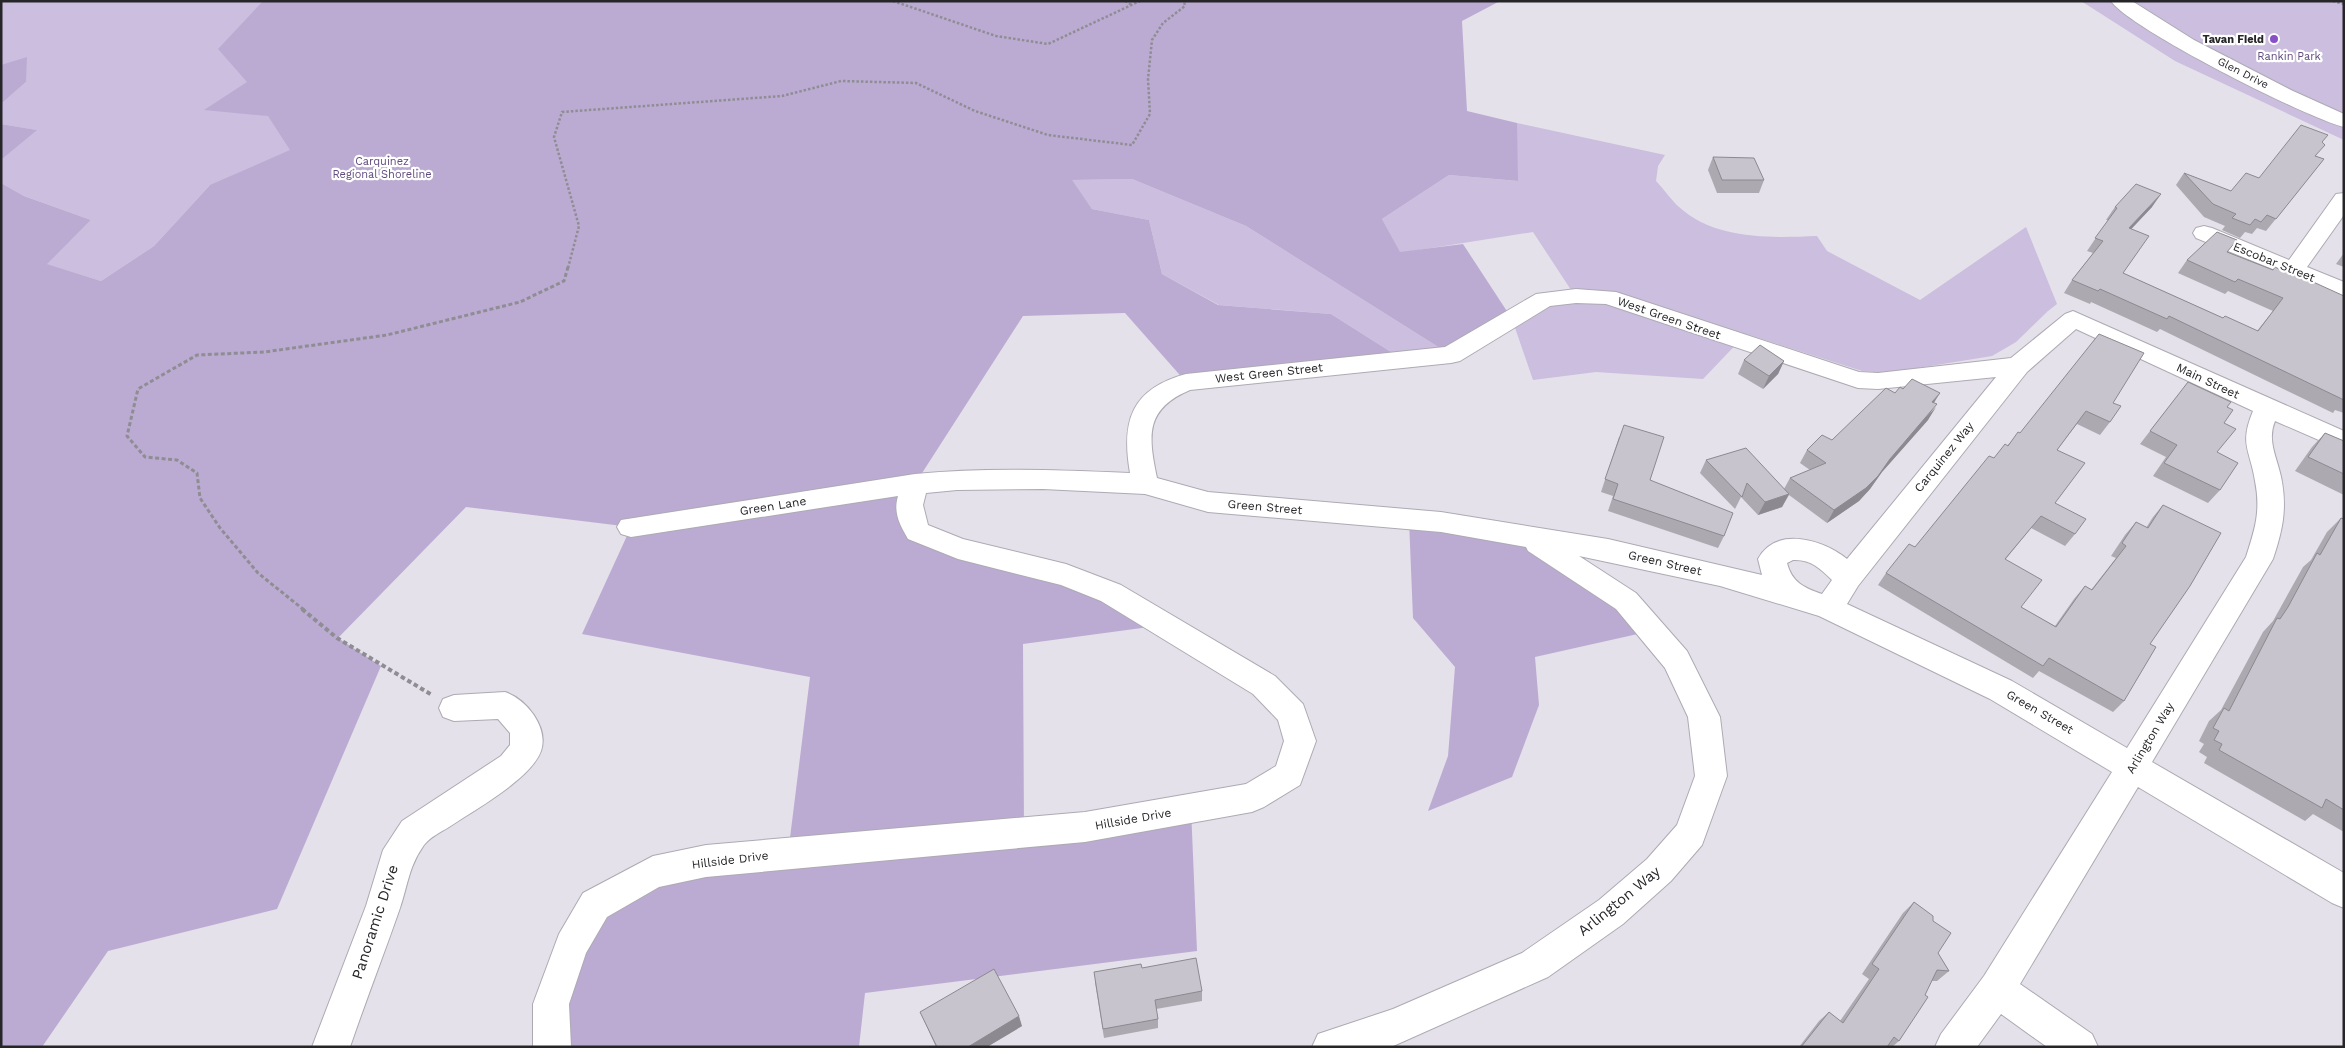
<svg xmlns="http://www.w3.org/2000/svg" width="2345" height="1048" font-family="'Work Sans',sans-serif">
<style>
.green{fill:#cbbede}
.forest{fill:#bbabd2}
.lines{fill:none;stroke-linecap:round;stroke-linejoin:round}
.minor-casing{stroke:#adaab3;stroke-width:2}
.path-far2{stroke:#8f8d94;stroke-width:2.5;stroke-dasharray:2.5 2;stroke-linecap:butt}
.path-far1{stroke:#8f8d94;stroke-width:3;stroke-dasharray:4 2.5;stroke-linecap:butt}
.path{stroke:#8f8d94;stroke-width:4;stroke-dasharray:4.5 3;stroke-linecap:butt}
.minor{fill:#fff;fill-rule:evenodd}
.wall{fill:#aca9b1}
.shaded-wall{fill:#8c8990}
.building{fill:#c8c4ce;stroke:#8c8990}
.poi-dot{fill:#884fc6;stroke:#fff;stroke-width:2}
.labels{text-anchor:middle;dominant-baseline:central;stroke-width:4.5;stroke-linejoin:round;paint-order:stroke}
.far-poi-label{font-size:11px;font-weight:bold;fill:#262528;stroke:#fff;text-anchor:end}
.far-park-label{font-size:11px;fill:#614a7f;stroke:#fff}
.far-street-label{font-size:11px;fill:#262528;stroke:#fff}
.street-label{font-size:12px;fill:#262528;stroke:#fff}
.near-street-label{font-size:15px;fill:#262528;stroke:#fff}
</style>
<rect width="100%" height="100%" fill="#e4e1ea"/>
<g class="green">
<polygon points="1,1 786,1 209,186 154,246 101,281 46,264 91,220 24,196 1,183 1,160 36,130 1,124 1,104 26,82 1,86"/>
<polygon points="2081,1 2344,1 2344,140 2175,61"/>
<path d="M1517 123 1665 155 1658 166 1656 181C1664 189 1671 200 1679 207 1715 240 1772 238 1817 236L1827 251 1920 300 2026 227 2057 304 2048 311 2016 342 1992 356 1887 373 1862 371 1746 334 1703 379 1596 372 1533 380 1512 319 1575 296 1533 232 1400 253 1382 219 1449 175 1517 181Z"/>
<polygon points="1132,179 1246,226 1451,355 1402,359 1331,314 1219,305 1162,274 1149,220 1092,209 1071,180"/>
</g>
<g class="forest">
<polygon points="263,1 1500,1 1462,21 1467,111 1517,123 1518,181 1449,175 1382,219 1400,252 1463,244 1512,319 1451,355 1246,226 1132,179 1072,180 1092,209 1149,220 1162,274 1218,305 1331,314 1402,359 1186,382 1125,313 1023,316 915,484 912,521 1066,575 1164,625 1023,644 1024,832 1191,808 1197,951 865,993 859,1047 552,1047 571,946 653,872 788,854 810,677 582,634 631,527 466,507 338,638 381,666 277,909 108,951 42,1047 1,1047 1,183 24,196 91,220 47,264 101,281 154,246 210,185 290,150 268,116 204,110 247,82 218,49"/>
<polygon points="27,57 26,82 1,104 1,65"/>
<polygon points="1,124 37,130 1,160"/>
<polygon points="1409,520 1529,537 1651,631 1535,657 1539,705 1512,777 1428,811 1448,756 1455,667 1413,618"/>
</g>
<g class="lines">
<defs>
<g id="minor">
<path d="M2111 1H2132L2194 40 2293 91 2344 114V127C2307 118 2130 29 2111 1Z"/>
<polygon points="2344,193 2344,215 2307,267 2344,282 2344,298 2196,238 2193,233 2196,228 2204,226 2212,228 2289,260 2336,194"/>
<path d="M1576 289 1616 292 1859 372 1878 373 2011 358 2065 314 2073 311 2344 431V451L2275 421C2266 442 2279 461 2282 482 2287 511 2282 532 2273 559L2152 762 2344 873V908L2332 903 2138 787 2020 984 2092 1034 2098 1047H2047L2001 1014 1977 1047H1935L1941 1034 1984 976 2112 772 1990 699 1819 616 1720 586 1579 556 1636 593 1687 651 1720 717 1727 776 1702 845 1671 881 1623 924 1548 977 1391 1047H1312L1318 1034 1393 1009 1522 953 1599 900 1647 859 1677 825 1695 776 1688 717 1665 668 1616 609 1528 551 1526 547 1441 532 1208 512 1145 494 1043 489 957 490 926 493 923 505 928 525 963 539 1066 564 1121 585 1275 676 1303 704 1316 741 1300 785 1264 807 1252 812 1085 842 706 877 659 887 607 917 586 953 569 1004 571 1047H533V1004L559 934 583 893 653 856 706 845 1085 812 1246 784 1276 766 1284 741 1278 720 1253 694 1101 601 1061 585 958 559 908 539C900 525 893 513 898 496L631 537 621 534 617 527 621 520 915 474C987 467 1058 470 1130 473 1121 421 1131 389 1186 374L1445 347 1536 294ZM1576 303 1606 304 1858 388 1878 389 1996 377 1847 559C1824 540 1776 525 1758 559L1762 575 1608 539 1441 512 1208 492 1157 478C1148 435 1145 409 1190 390L1451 363 1460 361 1550 306ZM2076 329 2253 411C2239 445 2250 449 2255 481 2261 511 2255 529 2246 557L2127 748 2012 681 1847 604 1858 586 2027 372ZM1793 560C1810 559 1820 568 1832 580L1822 594C1805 588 1792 583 1787 563Z"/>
<path d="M505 692C526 699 549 727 541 751 531 779 474 810 449 827 441 832 430 837 424 845 409 866 408 884 400 908 384 954 366 1000 350 1047H312L366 906 383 850 402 821 501 756 510 745V733L498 719 454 721 443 717 439 708 443 699 454 695Z"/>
</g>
</defs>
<use href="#minor" class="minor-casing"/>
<g class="path-far2">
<polyline points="893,1 996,36 1048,44 1140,1"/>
<polyline points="1125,1 1132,5"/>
<polyline points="2333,1 2344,4"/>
<polyline points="568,268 579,226 554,137 562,112 782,96 841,81 916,83 975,111 1048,135 1132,145 1150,114 1148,79 1152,40 1163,23 1185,6 1184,1"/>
</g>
<polyline class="path-far1" points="304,610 258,573 220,528 200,498 197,473 177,460 145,457 127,436 138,389 197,355 264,352 387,335 520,302 564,281 568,267"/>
<polyline class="path" points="302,609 337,638 432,695"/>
<use href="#minor" class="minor"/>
</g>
<g class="wall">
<polygon points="2322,142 2316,156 2324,159 2266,231 2257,228 2252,234 2245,232 2240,238 2222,230 2225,226 2204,217 2176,185 2184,173 2231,191 2259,178"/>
<polygon points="1713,157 1764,180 1759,193 1717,193 1708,170"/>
<polygon points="2115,207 2152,207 2131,229 2123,273 2223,318 2257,331 2273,311 2228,291 2225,294 2178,273 2187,260 2228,252 2272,270 2344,296 2344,413 2335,410 2333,413 2160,329 2157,332 2091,302 2090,304 2064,293 2072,280 2093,253 2087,251 2108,220 2106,220"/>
<polygon points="2344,253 2344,267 2336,264"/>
<polygon points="1744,360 1784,361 1778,374 1763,389 1738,374"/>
<polygon points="1895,393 1934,403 1928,420 1882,472 1870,489 1859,501 1827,523 1789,495 1782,507 1758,515 1741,497 1735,509 1700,473 1706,460 1784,489 1790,478 1810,470 1800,463 1807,450 1832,440"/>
<polygon points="2178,395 2227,407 2224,423 2217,452 2220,490 2208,503 2153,476 2166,457 2140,444"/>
<polygon points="2113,403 2110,422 2100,435 2077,424 2057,450 2055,503 2075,534 2065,546 2031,528 2005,560 2021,607 2055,626 2074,599 2085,586 2091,590 2116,558 2111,556 2125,535 2136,522 2146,528 2153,517 2163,505 2150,644 2124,701 2113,712 2039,671 2033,678 1878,585 1886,573 1915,547 1994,458 2020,433"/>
<polygon points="2325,433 2344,441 2344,495 2295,471 2312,447"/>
<polygon points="1619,437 1650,480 1724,536 1718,548 1608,511 1613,496 1601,492"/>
<polygon points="2341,518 2344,519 2344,832 2313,814 2305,821 2204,763 2207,757 2199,752 2204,744 2199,741 2209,721 2221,710 2263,632 2273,621 2303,567 2311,560 2327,532"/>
<polygon points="1914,902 1933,921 1938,953 1949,971 1937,981 1932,981 1899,1041 1892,1047 1799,1047 1819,1021 1829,1012 1840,1021 1869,979 1862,974 1903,913"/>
<polygon points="1142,968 1202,991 1202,1001 1156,1009 1158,1019 1158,1028 1104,1038 1095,982"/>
<polygon points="920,1012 1022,1026 987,1047 936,1047"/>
</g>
<g class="shaded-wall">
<polygon points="2161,194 2152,207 2120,241 2129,228"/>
<polygon points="1784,361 1778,374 1763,389 1769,376"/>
<polygon points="1940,393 1932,406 1932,402"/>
<polygon points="1936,407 1928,420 1882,472 1870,489 1859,501 1827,523 1834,510"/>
<polygon points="1789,494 1782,507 1758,515 1765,502"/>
<polygon points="1019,1016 1022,1026 987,1047 968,1047"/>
</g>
<g class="building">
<polygon points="2301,125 2328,135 2322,142 2325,145 2315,156 2324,159 2276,219 2267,215 2261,222 2255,219 2250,225 2232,218 2236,214 2213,204 2184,173 2231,191 2246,173 2259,178"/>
<polygon points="1713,157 1754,158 1764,180 1722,180"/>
<polygon points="2136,184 2161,194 2129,228 2149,236 2123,273 2223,318 2225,316 2258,331 2283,298 2238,279 2235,282 2187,260 2217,232 2237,240 2227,252 2273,270 2275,267 2285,272 2287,270 2344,296 2344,400 2169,316 2167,319 2100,289 2098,291 2072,280 2103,241 2095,238 2117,208 2115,207"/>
<polygon points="2099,334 2144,353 2113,403 2121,406 2110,422 2086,411 2057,450 2085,463 2055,503 2086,519 2075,534 2041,516 2005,559 2042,580 2021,607 2056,627 2085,586 2092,590 2126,546 2122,543 2136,522 2148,528 2163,505 2221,533 2190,586 2150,644 2156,647 2124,701 2049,658 2043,666 1886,573 1909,544 1915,547 1989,456 1994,458 2005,444 2008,446 2018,432 2020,433"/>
<polygon points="1760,345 1784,361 1769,376 1744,360"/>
<polygon points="1912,379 1940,393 1932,402 1937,404 1890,459 1878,476 1866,488 1834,510 1790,478 1826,463 1807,450 1822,435 1832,440 1886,388 1895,393 1900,387 1903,389"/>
<polygon points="2188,382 2231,402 2227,407 2233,410 2224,423 2236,429 2217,452 2238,463 2220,490 2164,463 2177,445 2150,431"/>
<polygon points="1624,425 1664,437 1650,480 1733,513 1724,536 1613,499 1618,484 1605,479"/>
<polygon points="2325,433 2344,441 2344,474 2308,457"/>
<polygon points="1746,448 1789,494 1765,502 1747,483 1742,497 1706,460"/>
<polygon points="2341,518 2344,519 2344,810 2326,799 2322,808 2219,750 2222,744 2214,740 2219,731 2213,728 2224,708 2229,711 2277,618 2280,619 2288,607 2317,553 2320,555"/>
<polygon points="1914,902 1933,916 1933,921 1951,933 1938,953 1949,971 1937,970 1925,995 1928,997 1899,1041 1894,1037 1887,1047 1801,1047 1829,1012 1843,1023 1879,969 1872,964"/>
<polygon points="1196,958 1202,991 1155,1000 1158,1019 1103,1029 1094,972 1141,964 1142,968"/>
<polygon points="994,969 1019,1016 968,1047 937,1047 920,1012"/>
</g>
<circle class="poi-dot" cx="2274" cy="39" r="5"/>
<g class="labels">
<g class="far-poi-label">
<text x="2264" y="39">Tavan Field</text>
</g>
<g class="far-park-label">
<text x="2289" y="56">Rankin Park</text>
<text x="382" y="161">Carquinez<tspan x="382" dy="13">Regional Shoreline</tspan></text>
</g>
<g class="far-street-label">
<text transform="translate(2243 73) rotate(27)">Glen Drive</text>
</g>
<g class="street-label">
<text transform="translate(2274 262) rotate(22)">Escobar Street</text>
<text transform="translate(1669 318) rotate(19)">West Green Street</text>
<text transform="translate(1269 373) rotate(-6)">West Green Street</text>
<text transform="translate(2208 381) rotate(25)">Main Street</text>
<text transform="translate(1944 457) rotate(-51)">Carquinez Way</text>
<text transform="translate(773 506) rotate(-9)">Green Lane</text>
<text transform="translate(1265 507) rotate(5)">Green Street</text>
<text transform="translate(1665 563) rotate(13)">Green Street</text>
<text transform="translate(2040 712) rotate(30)">Green Street</text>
<text transform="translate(2150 738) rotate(-59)">Arlington Way</text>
<text transform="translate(1133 819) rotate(-10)">Hillside Drive</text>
<text transform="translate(730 860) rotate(-7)">Hillside Drive</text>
</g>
<g class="near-street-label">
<text transform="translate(1619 901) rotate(-39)">Arlington Way</text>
<text transform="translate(375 922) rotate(-72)">Panoramic Drive</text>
</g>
</g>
<rect width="2345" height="1048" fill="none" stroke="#262528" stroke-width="5"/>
</svg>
